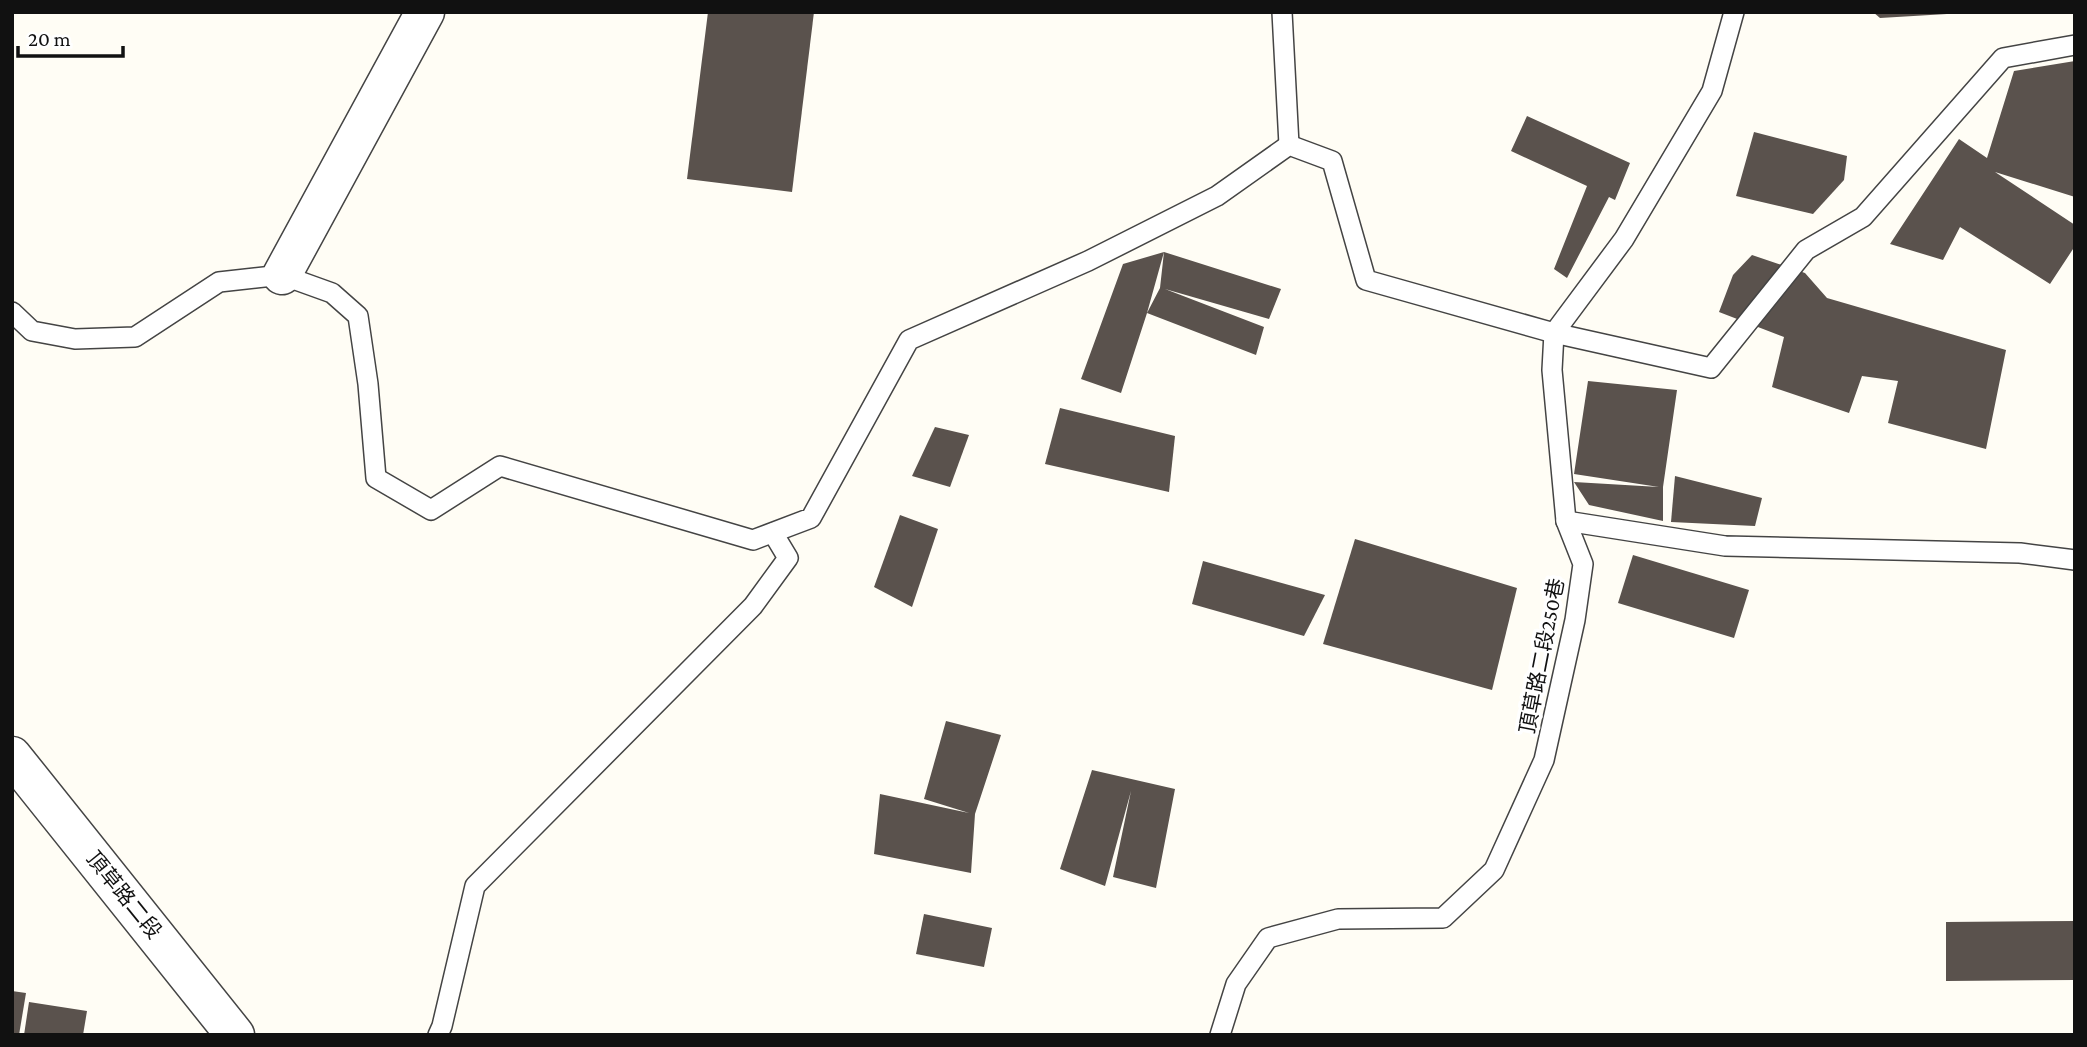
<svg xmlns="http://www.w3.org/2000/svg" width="2087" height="1047" font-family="'Crimson Pro','Noto Sans TC',serif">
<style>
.building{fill:#5a524d}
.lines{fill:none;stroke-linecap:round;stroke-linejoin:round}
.service-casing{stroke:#444;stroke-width:22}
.minor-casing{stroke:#444;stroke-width:41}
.tertiary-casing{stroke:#444;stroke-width:41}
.service{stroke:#fff;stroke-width:19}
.minor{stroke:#fff;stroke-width:38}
.tertiary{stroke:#fff;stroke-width:38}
.labels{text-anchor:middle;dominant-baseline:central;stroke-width:7;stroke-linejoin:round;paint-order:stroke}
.street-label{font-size:21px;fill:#111;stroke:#fff}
</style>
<rect width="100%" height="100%" fill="#fffdf5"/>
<g class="building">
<polygon points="708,12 814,12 792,192 687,179"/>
<polygon points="1873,12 1947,12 1947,14 1880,18"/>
<polygon points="2075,61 2075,197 1995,172 2075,225 2075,246 2050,284 1960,227 1943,260 1890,244 1959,139 1987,158 2014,71"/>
<polygon points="1527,116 1630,163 1615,200 1609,197 1567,278 1554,269 1587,186 1511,151"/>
<polygon points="1754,132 1847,156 1844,180 1813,214 1736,196"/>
<polygon points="1164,252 1281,289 1269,319 1165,289 1264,327 1256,355 1147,313 1160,288 1164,252 1147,313 1121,393 1081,379 1123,264"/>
<polygon points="1752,255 1805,273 1827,298 2006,350 1986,449 1888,423 1898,381 1862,376 1849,413 1772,387 1784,337 1719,312 1733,275"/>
<polygon points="1588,381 1677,390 1663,487 1663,521 1589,505 1574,482 1659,487 1574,474"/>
<polygon points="1060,408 1175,436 1169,492 1045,464"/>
<polygon points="935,427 969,435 950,487 912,476"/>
<polygon points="1675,476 1762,498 1755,526 1671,522"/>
<polygon points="900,515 938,529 912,607 874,587"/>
<polygon points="1355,539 1517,588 1492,690 1323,644"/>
<polygon points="1633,555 1749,590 1734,638 1618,603"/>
<polygon points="1203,561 1325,595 1304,636 1192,604"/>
<polygon points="946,721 1001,735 975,814 971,873 874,854 880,794 969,813 924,799"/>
<polygon points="1092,770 1175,789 1156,888 1113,877 1131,791 1105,886 1060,869"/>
<polygon points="924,914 992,928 984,967 916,954"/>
<polygon points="2075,921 2075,980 1946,981 1946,922"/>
<polygon points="12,991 26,993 19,1035 12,1035"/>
<polygon points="29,1002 87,1011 83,1035 24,1035"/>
</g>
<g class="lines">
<defs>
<g id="service">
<polyline points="1282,12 1289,145"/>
<polyline points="12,312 32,331 75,339 135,337 219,282 282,275 332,293 358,316 368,384 376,478 431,510 500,466 753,540 811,518 909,340 1088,261 1217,196 1289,145 1332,161 1366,280 1554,333 1711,368 1806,250 1863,217 2003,58 2075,45"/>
<polyline points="1566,521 1725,546 2020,553 2075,560"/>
<polyline points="438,1035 442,1026 475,886 753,606 788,558 773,533"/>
<polyline points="1220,1035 1236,984 1268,938 1338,919 1443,918 1494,870 1544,760 1575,620 1583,564 1566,521 1552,370 1554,333 1624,239 1712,91 1734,12"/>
</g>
<polyline id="minor" points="282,275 425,12"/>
<polyline id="tertiary" points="12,756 235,1035"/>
</defs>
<use href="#service" class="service-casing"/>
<use href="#minor" class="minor-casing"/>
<use href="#tertiary" class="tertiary-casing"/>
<use href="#service" class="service"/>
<use href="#minor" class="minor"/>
<use href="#tertiary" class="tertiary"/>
</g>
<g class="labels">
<g class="street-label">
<text transform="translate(1542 656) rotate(-79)">頂草路二段250巷</text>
<text transform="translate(124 895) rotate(51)">頂草路二段</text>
</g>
</g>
<rect width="2087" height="1047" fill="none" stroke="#111111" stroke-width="28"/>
<path d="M18 46v10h105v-10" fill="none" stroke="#111111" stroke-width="3.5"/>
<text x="28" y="46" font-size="21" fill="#111111" stroke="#ffffff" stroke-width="5" paint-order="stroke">20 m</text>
</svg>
